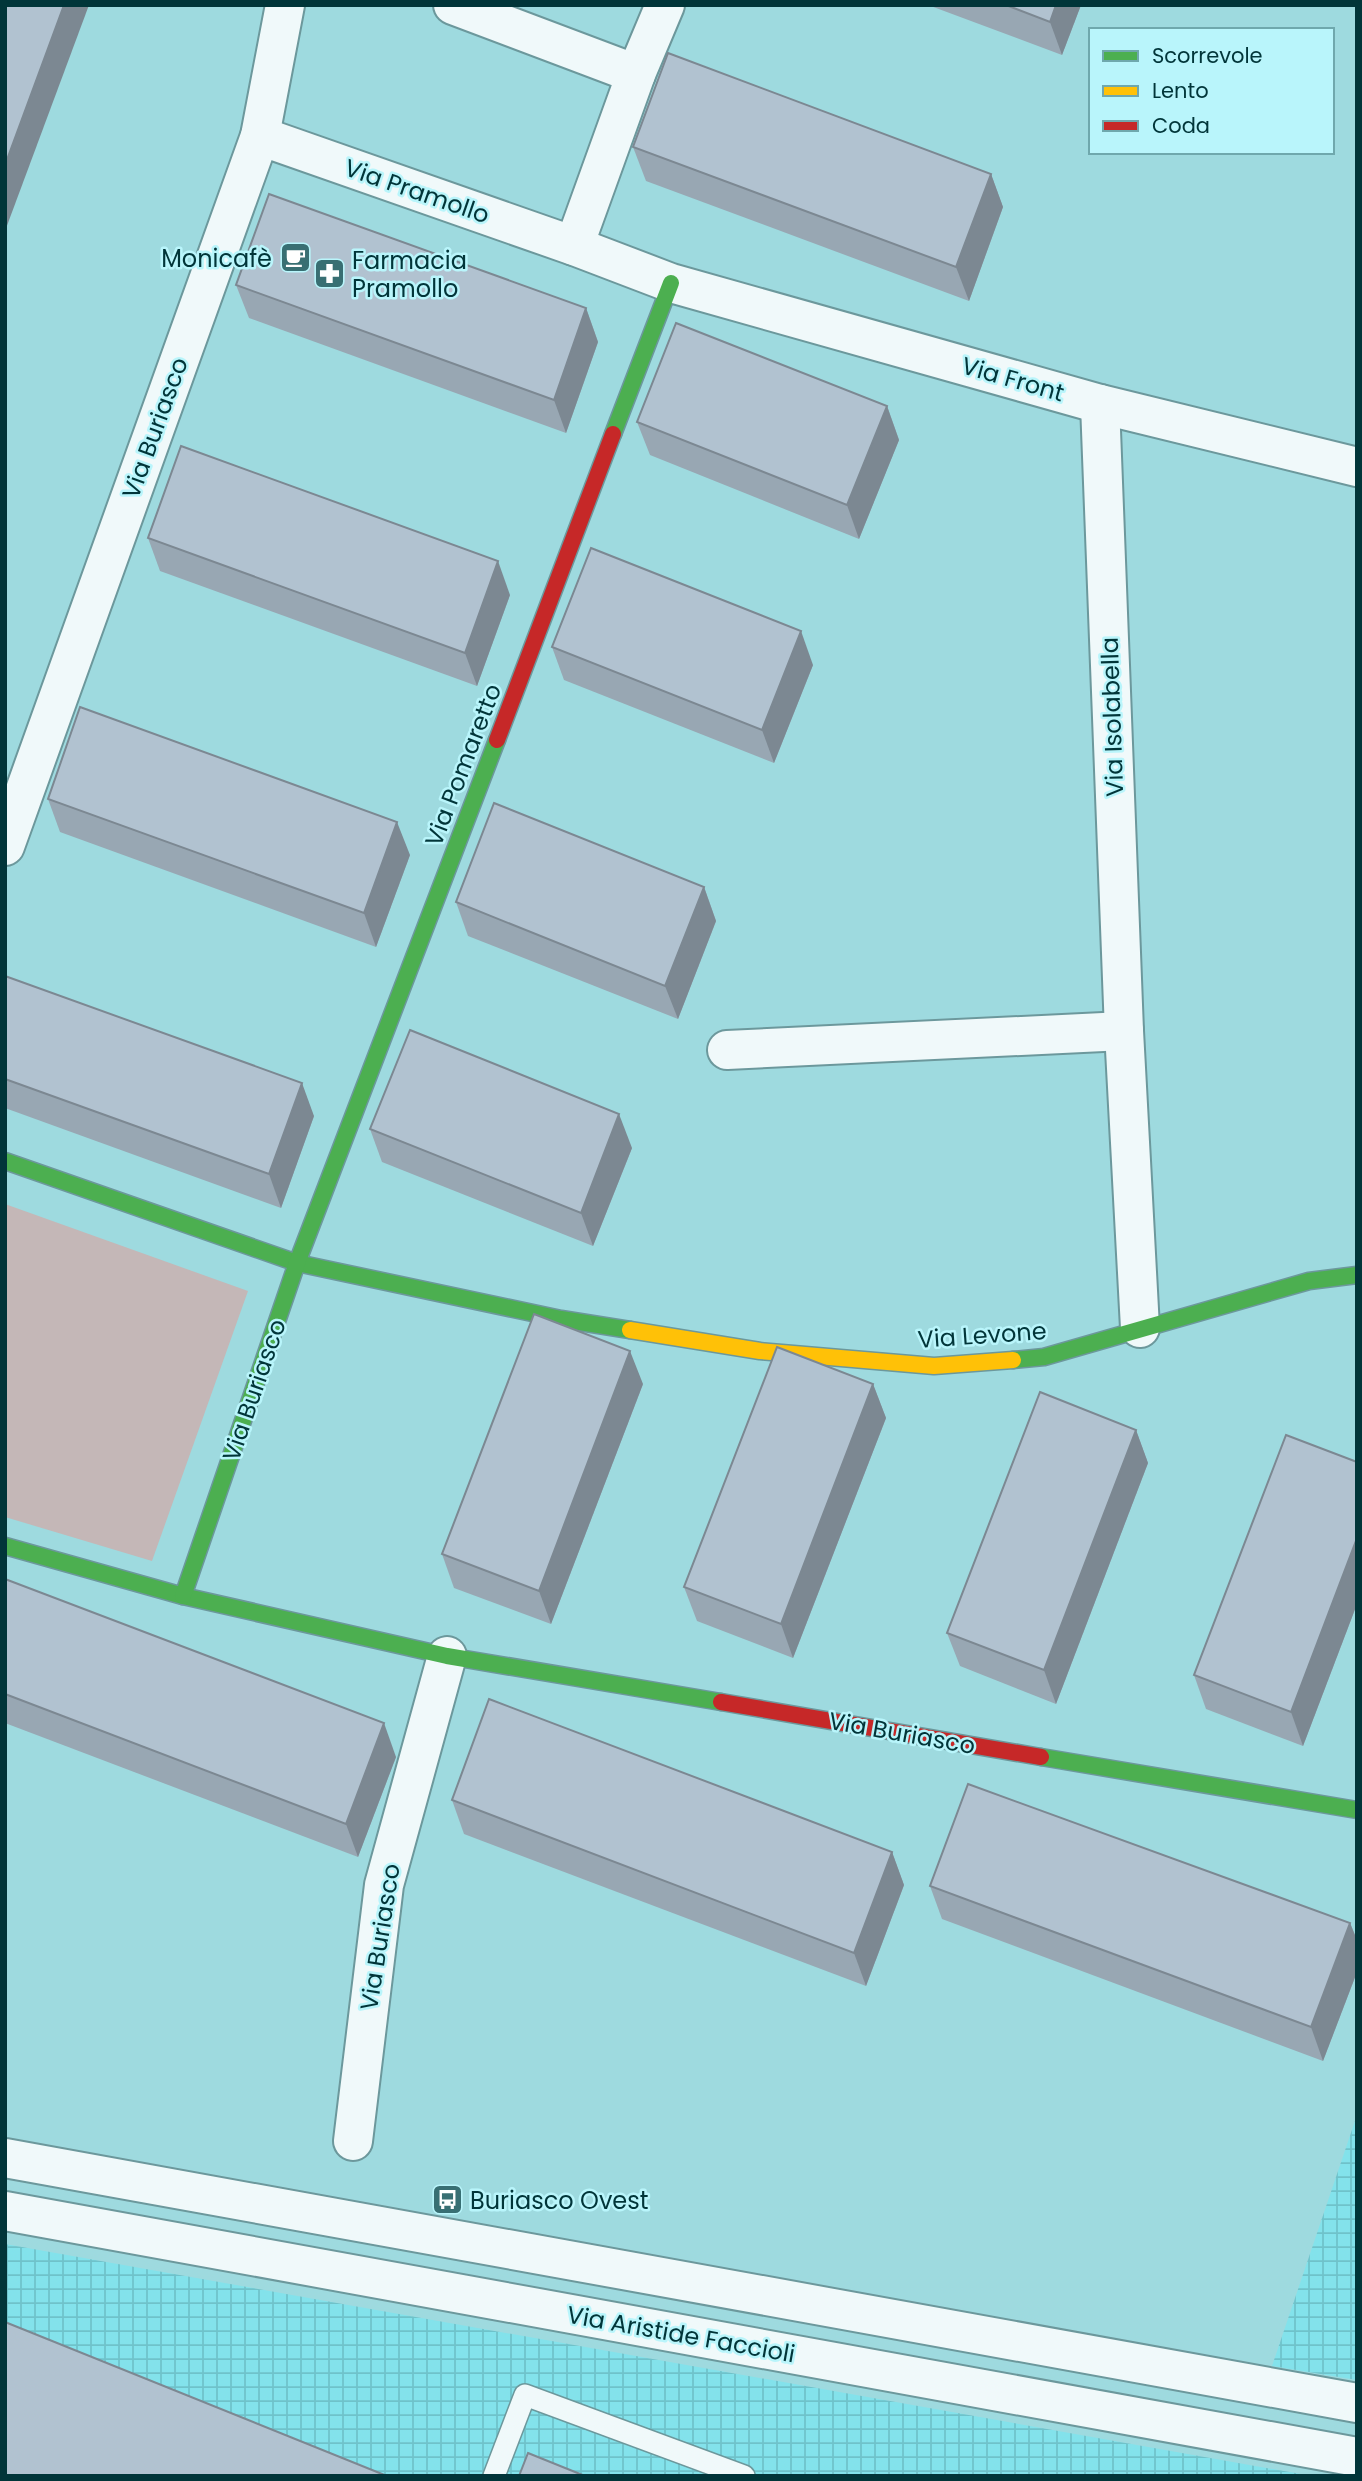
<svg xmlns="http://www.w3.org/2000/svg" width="1362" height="2481" font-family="Poppins,sans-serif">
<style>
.industrial{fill:url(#industrial-grid)}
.green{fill:#c4b7b7}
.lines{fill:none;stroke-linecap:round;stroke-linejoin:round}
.lane-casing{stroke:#6c989c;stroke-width:24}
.street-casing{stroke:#6c989c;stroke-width:42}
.fast-casing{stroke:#6c989c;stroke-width:19}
.slow-casing{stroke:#6c989c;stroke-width:19}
.jam-casing{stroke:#6c989c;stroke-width:19}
.lane{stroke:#f0f9fa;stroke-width:21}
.street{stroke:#f0f9fa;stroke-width:38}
.fast{stroke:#4caf50;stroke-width:16}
.slow{stroke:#ffc107;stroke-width:16}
.jam{stroke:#c62828;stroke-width:16}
.wall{fill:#98a7b3}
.shaded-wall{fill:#7c8892}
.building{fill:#b1c2d0;stroke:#7c8892;stroke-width:2}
.labels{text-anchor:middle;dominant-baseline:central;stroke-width:5;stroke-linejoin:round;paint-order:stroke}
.street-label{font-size:24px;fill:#013539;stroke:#b9f5fb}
.poi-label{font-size:24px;fill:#013539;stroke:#b9f5fb;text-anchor:start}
</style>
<defs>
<pattern id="industrial-grid" width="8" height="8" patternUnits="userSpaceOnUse" patternTransform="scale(1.75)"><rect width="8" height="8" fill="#83e2eb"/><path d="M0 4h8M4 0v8" fill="none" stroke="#6fc2ca"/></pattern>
</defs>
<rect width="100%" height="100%" fill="#9edadf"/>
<g class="industrial">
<polygon points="1357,2115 1357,2380 1272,2366"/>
<polygon points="5,2244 1312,2476 5,2476"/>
</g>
<polygon class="green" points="5,1204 248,1291 152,1561 5,1517"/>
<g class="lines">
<defs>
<polyline id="lane" points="494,2476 525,2395 744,2476"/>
<g id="street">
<polyline points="453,5 636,74"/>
<polyline points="260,136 574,246 671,283 1100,404 1357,467"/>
<polyline points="574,246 636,74 665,5"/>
<polyline points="1100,404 1124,1031 1140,1328"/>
<polyline points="5,846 260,136 285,5"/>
<polyline points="727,1050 1124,1031"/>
<polyline points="353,2141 384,1885 447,1656"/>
<polyline points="5,2158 1357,2403"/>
<polyline points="5,2211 1357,2457"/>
</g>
<g id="fast">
<polyline points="613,434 671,283"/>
<polyline points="5,1161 297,1263 561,1319 630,1330"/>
<polyline points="1013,1360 1044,1357 1309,1281 1357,1275"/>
<polyline points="5,1546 183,1596 447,1656 721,1702"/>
<polyline points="183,1596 297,1263 497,740"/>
<polyline points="1041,1757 1357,1810"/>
</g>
<polyline id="slow" points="630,1330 760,1351 934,1366 1013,1360"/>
<g id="jam">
<polyline points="497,740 613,434"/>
<polyline points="721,1702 1041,1757"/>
</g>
</defs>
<use href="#lane" class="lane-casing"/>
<use href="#street" class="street-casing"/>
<use href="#fast" class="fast-casing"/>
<use href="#slow" class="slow-casing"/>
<use href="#jam" class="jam-casing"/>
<use href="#lane" class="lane"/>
<use href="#street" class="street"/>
<use href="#fast" class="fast"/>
<use href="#slow" class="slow"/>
<use href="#jam" class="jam"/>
</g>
<g class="wall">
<polygon points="928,5 1081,5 1062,55"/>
<polygon points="633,147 991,174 1003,207 969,301 646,181"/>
<polygon points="236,285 586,308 598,342 566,433 249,318"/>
<polygon points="887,406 899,440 859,539 650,455 637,422"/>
<polygon points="148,538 510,595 477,686 160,571"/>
<polygon points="552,647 813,665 774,763 564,680"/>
<polygon points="48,799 410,855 376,947 60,832"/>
<polygon points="704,887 716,921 678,1019 468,936 456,902"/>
<polygon points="5,976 314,1116 281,1208 5,1108"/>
<polygon points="370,1129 632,1148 593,1246 382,1162"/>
<polygon points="643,1384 551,1624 454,1588 442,1554"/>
<polygon points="873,1384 886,1418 793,1658 697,1621 684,1587"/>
<polygon points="1136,1430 1148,1463 1056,1704 960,1666 947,1633"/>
<polygon points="1357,1462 1357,1604 1303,1746 1206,1709 1194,1675"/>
<polygon points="5,1579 396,1757 358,1857 5,1723"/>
<polygon points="452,1800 892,1852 904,1885 866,1986 464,1834"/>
<polygon points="930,1886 1350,1923 1357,1940 1357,1972 1323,2061 942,1919"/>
</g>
<g class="shaded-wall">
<polygon points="64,5 89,5 5,231 5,165"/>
<polygon points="1056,5 1081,5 1062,55 1050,22"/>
<polygon points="991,174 1003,207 969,301 956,267"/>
<polygon points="586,308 598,342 566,433 554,400"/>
<polygon points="887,406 899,440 859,539 847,505"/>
<polygon points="498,561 510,595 477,686 465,653"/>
<polygon points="801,631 813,665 774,763 762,730"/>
<polygon points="397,822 410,855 376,947 364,913"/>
<polygon points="704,887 716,921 678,1019 665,986"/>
<polygon points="302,1083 314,1116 281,1208 269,1174"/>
<polygon points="619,1114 632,1148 593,1246 581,1213"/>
<polygon points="630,1351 643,1384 551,1624 539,1591"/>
<polygon points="873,1384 886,1418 793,1658 781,1624"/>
<polygon points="1136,1430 1148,1463 1056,1704 1044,1670"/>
<polygon points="1357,1538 1357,1604 1303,1746 1291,1712"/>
<polygon points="384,1723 396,1757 358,1857 346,1824"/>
<polygon points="892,1852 904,1885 866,1986 854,1953"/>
<polygon points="1350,1923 1357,1940 1357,1972 1323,2061 1311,2027"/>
</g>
<g class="building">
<polygon points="5,5 64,5 5,165"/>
<polygon points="1006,5 1056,5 1050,22"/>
<polygon points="668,53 991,174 956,267 633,147"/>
<polygon points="269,194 586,308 554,400 236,285"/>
<polygon points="676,323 887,406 847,505 637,422"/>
<polygon points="181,446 498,561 465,653 148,538"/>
<polygon points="591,548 801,631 762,730 552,647"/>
<polygon points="80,707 397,822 364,913 48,799"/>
<polygon points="494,803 704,887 665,986 456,902"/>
<polygon points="5,976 302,1083 269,1174 5,1079"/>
<polygon points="410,1030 619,1114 581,1213 370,1129"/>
<polygon points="534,1314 630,1351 539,1591 442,1554"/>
<polygon points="777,1347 873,1384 781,1624 684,1587"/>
<polygon points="1040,1392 1136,1430 1044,1670 947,1633"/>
<polygon points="1286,1435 1357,1462 1357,1538 1291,1712 1194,1675"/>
<polygon points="5,1579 384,1723 346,1824 5,1694"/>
<polygon points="489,1699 892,1852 854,1953 452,1800"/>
<polygon points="968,1784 1350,1923 1311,2027 930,1886"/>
<polygon points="5,2322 387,2476 5,2476"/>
<polygon points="528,2453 585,2476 519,2476"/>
</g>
<defs>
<symbol id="cafe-square" viewBox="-11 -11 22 22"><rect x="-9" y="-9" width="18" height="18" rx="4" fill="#386f73" stroke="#b9f5fb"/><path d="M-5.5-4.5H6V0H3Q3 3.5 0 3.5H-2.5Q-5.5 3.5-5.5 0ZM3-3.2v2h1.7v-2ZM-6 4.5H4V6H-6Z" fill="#fff"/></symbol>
<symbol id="pharmacy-square" viewBox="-11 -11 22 22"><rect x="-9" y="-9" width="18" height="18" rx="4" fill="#386f73" stroke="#b9f5fb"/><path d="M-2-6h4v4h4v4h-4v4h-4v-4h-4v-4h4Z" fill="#fff"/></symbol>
<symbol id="bus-square" viewBox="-11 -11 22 22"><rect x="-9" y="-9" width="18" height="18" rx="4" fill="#386f73" stroke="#b9f5fb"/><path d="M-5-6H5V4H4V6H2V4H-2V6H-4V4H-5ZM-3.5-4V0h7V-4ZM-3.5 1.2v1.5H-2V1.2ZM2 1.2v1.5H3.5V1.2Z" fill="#fff"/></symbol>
</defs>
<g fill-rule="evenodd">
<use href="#cafe-square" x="278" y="240" width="35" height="35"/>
<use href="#pharmacy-square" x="312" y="256" width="35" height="35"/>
<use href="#bus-square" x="430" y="2182" width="35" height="35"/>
</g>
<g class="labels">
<g class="street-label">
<text transform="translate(417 191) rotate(19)">Via Pramollo</text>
<text transform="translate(1013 379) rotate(16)">Via Front</text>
<text transform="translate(155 428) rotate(-70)">Via Buriasco</text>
<text transform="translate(1112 717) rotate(-92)">Via Isolabella</text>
<text transform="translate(463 765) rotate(-69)">Via Pomaretto</text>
<text transform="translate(982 1335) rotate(-4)">Via Levone</text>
<text transform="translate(254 1390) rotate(-71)">Via Buriasco</text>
<text transform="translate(902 1733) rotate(10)">Via Buriasco</text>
<text transform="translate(380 1937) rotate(-81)">Via Buriasco</text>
<text transform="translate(681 2334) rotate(10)">Via Aristide Faccioli</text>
</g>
<g class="poi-label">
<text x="272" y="258" text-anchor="end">Monicafè</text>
<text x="352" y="260">Farmacia<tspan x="352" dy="28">Pramollo</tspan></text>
<text x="470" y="2200">Buriasco Ovest</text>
</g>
</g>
<rect width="1362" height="2481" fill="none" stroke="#013539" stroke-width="14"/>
<rect x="1089" y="28" width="245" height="126" fill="#b9f5fb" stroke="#6fa8ad" stroke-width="2"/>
<rect x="1103" y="51" width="35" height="10" fill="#4caf50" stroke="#6fa8ad" stroke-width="2"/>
<text x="1152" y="63" font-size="21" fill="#013539">Scorrevole</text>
<rect x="1103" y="86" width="35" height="10" fill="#ffc107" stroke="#6fa8ad" stroke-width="2"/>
<text x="1152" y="98" font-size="21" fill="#013539">Lento</text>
<rect x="1103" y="121" width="35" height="10" fill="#c62828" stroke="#6fa8ad" stroke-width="2"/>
<text x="1152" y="133" font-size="21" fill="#013539">Coda</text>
</svg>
